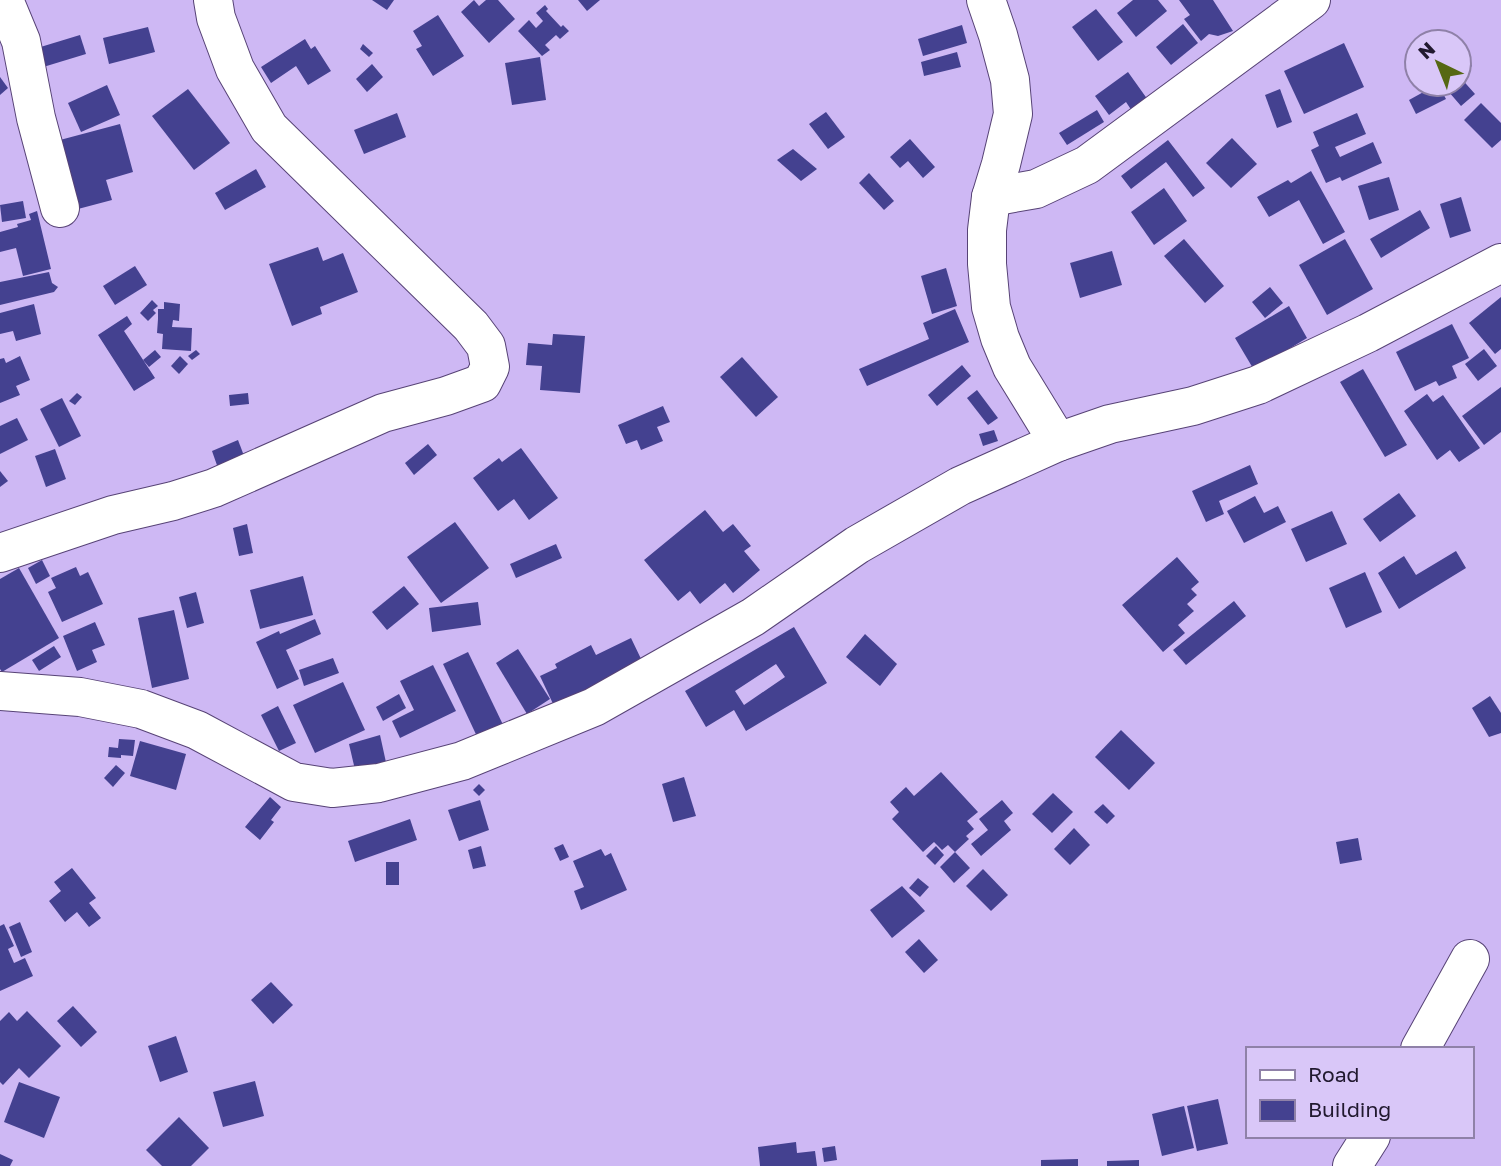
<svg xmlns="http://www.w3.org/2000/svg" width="1501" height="1166" font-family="'Golos Text',sans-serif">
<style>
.building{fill:#444190;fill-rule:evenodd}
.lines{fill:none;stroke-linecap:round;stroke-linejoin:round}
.minor-casing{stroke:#574376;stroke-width:40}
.minor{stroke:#fff;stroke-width:38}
</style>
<rect width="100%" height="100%" fill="#ceb8f4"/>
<g class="building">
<polygon points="372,0 394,0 387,10"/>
<polygon points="474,0 479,6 486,0 498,0 515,19 489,43 461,12"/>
<polygon points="578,0 600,0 587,11"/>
<polygon points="1133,0 1158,0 1167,11 1136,37 1117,13"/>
<polygon points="1179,0 1213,0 1233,31 1218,36 1209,34 1201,41 1184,19 1190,15"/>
<polygon points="545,5 548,9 546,11 561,27 563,25 569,31 560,39 556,35 545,45 550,50 542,56 518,31 529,20 536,28 543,21 536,13"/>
<polygon points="1096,9 1123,42 1098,61 1072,27"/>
<polygon points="438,15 464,56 433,76 416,49 422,46 413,31"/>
<polygon points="1183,24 1198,43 1171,65 1156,47"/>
<polygon points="962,25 967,43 923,56 918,39"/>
<polygon points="148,27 155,52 109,64 103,38"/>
<polygon points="80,35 86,54 40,68 34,49"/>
<polygon points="305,39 311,49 315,46 331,71 308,85 296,66 271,83 261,67"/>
<polygon points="1344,43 1364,87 1304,114 1284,71"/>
<polygon points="363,44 373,53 369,57 360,49"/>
<polygon points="1459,51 1472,66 1459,76 1475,94 1461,106 1442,84 1459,84"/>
<polygon points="957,52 961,67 924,76 921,62"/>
<polygon points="540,57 546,100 512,105 505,63"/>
<polygon points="372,64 383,77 367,92 356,79"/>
<polygon points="1128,72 1148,100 1132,111 1126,102 1109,115 1095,96"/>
<polygon points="0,77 8,88 0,95"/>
<polygon points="1438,84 1446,99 1416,114 1409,100"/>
<polygon points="107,85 120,115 81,132 68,103"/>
<polygon points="188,89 230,143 194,170 152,116"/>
<polygon points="1280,89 1292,122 1277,128 1265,95"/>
<polygon points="1481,103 1501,123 1501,140 1492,148 1464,120"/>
<polygon points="1097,110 1104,122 1067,145 1059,133"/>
<polygon points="826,112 845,137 828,149 809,124"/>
<polygon points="397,113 406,137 364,154 354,130"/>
<polygon points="1357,113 1366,134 1335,147 1340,157 1373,142 1382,163 1342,181 1340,177 1326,183 1311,150 1319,146 1313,132"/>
<polygon points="120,124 133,172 106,180 112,200 78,209 60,140"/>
<polygon points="1232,138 1257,164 1231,188 1206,163"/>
<polygon points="910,139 935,167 923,178 908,161 900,168 890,157"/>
<polygon points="1168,140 1205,188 1193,197 1166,162 1131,189 1121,176"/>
<polygon points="793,149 817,169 801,181 777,160"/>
<polygon points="256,169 266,187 225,210 215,193"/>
<polygon points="1311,171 1345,232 1323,244 1299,200 1269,217 1257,197 1288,180 1291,183"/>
<polygon points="869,173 894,201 884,210 859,183"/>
<polygon points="1389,177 1399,210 1369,220 1358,186"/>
<polygon points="1164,188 1187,221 1154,245 1131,212"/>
<polygon points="1461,197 1471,231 1450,238 1440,204"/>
<polygon points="23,201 26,218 2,222 0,205"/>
<polygon points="1420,210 1430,228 1381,258 1370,239"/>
<polygon points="37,211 51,269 23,276 16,248 0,252 0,232 18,227 17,224 31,220 29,214"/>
<polygon points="1184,239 1224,286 1205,303 1164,256"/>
<polygon points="1345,239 1373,289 1327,315 1299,265"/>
<polygon points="318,247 323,261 343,253 358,292 320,307 322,314 292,326 269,264"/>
<polygon points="1112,251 1122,285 1080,298 1070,263"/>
<polygon points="135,266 147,285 115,305 103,286"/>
<polygon points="946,268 957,306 932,314 921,276"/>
<polygon points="49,272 52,283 58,287 54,292 0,305 0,282"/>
<polygon points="1270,287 1283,303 1265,318 1252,302"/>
<polygon points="1501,297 1501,349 1495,354 1469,323"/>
<polygon points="152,300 158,306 153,310 156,313 148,321 140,313"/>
<polygon points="164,302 180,304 179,321 173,320 172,327 192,328 191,351 162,349 163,334 157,333 158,319 158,309 164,309"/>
<polygon points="34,304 41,334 16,341 13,331 0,334 0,313"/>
<polygon points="1289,306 1307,338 1254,370 1235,338"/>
<polygon points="955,309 969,342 867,386 859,369 929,339 923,323"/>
<polygon points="127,316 132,324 124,331 155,378 134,391 98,335"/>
<polygon points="1452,324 1469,358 1452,366 1457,378 1439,386 1436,381 1415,391 1396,352"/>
<polygon points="553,334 585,336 580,393 540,390 542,366 526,365 528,343 552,345"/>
<polygon points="1484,349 1497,366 1478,381 1465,364"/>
<polygon points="155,350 161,357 149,367 143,360"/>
<polygon points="196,350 200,354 192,360 188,356"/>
<polygon points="20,356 30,380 16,386 20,395 0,403 0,359 4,358 6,363"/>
<polygon points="180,356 188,364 179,374 171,366"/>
<polygon points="742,357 778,397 756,417 720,377"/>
<polygon points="962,365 971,376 937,406 928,395"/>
<polygon points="1363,369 1407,445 1385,457 1340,382"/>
<polygon points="1501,387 1501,432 1484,445 1462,416"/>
<polygon points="977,390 998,418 988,425 967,398"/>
<polygon points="77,393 82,397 75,405 69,401"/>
<polygon points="248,393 249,404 230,406 229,395"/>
<polygon points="1427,394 1433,402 1443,395 1480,448 1459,462 1450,450 1437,460 1404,411"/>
<polygon points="62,398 81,436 59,447 40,409"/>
<polygon points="663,406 670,422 657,427 663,441 641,450 637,440 626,444 618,425"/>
<polygon points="17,418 28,440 0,454 0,426"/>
<polygon points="994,430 998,441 983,446 979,434"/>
<polygon points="238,440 246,461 219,471 212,451"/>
<polygon points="428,444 437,455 414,475 405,463"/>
<polygon points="521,448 558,498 529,520 514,499 498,511 473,478 499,458 502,462"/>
<polygon points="55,449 66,479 46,487 35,456"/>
<polygon points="1250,465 1258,484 1219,501 1224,514 1206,522 1192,491"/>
<polygon points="0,471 8,481 0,487"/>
<polygon points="1399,493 1416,516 1380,542 1363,519"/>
<polygon points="1255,496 1264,513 1278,506 1286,522 1244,543 1227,511"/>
<polygon points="705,510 723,532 733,524 751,546 744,551 760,570 733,593 725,583 700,604 690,591 678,601 644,560"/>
<polygon points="1332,511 1347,544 1306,562 1291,529"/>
<polygon points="455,522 489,568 441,603 407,557"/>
<polygon points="247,524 253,553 239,556 233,528"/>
<polygon points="556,544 562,558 516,578 510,564"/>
<polygon points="1456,551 1466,568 1399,609 1378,573 1404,556 1416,575"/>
<polygon points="1177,557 1199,582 1191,589 1197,595 1187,604 1194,611 1178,625 1185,633 1163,652 1122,605"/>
<polygon points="42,560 50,576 36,584 28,568"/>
<polygon points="76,567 80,576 88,572 103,604 62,622 48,592 56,588 51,578"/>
<polygon points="19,568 59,638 2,672 0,669 0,579"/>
<polygon points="1365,572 1382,612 1346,628 1329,588"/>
<polygon points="303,576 313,615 260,629 250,590"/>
<polygon points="404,586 419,604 387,630 372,612"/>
<polygon points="196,592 204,623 187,628 179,597"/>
<polygon points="1234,601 1246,616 1186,665 1173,650"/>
<polygon points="478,602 481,625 432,632 429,608"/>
<polygon points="174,610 189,679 152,688 138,618"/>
<polygon points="315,619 321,634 286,650 299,679 277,689 256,642 279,631 280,634"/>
<polygon points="95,622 105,645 92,650 97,662 77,671 63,636"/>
<path d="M794 627 827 683 746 731 734 710 706 727 685 691ZM776 664 785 677 744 705 735 691Z"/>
<polygon points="865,634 897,664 880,686 846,657"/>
<polygon points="631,638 643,663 555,708 540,676 557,668 555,664 591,645 596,655"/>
<polygon points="54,646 61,657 39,671 32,660"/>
<polygon points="518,649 550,699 527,714 496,663"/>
<polygon points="468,652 507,733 481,745 443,664"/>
<polygon points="333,658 339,673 304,686 299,670"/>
<polygon points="433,665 456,711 400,738 392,721 414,710 400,681"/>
<polygon points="343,682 365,730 315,753 293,705"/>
<polygon points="399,694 406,708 383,721 376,707"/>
<polygon points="1490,696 1501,713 1501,733 1489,737 1472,708"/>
<polygon points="278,706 296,743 279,751 261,715"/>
<polygon points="1121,730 1155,763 1129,790 1095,757"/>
<polygon points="380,735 387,767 356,774 349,744"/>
<polygon points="119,739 135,740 133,756 121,755 121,758 108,757 109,747 118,748"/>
<polygon points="140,741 186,754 176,790 130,776"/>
<polygon points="116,765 125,773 113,787 104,778"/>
<polygon points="941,772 978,812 967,821 974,829 966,836 969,839 955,852 948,845 942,850 934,842 923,852 892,819 899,812 890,802 906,787 914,796"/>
<polygon points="684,777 696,816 673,822 662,784"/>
<polygon points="479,784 485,790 479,796 473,790"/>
<polygon points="1053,793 1073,812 1052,833 1032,814"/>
<polygon points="270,797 281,807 271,820 274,822 260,840 245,827"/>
<polygon points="480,800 489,830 459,841 448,810"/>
<polygon points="1002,800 1013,813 1004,821 1011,830 981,856 971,844 988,830 979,819"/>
<polygon points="1103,804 1115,816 1107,824 1094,812"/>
<polygon points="410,819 417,840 355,862 348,841"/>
<polygon points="1074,828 1090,845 1070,865 1054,849"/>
<polygon points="1358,838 1362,860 1340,864 1336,842"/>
<polygon points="563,844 569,857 560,861 554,848"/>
<polygon points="481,846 486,866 473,869 468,850"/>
<polygon points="936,846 944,855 935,865 926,856"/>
<polygon points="601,849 605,856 611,853 627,890 581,910 574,891 584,887 573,861"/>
<polygon points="955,852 970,868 954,883 940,867"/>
<rect x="386" y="862" width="13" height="23"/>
<polygon points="72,868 96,898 89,903 101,918 89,927 77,912 65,922 49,901 61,891 54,882"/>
<polygon points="983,869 1008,895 991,911 966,886"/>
<polygon points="918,878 929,887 920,897 909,888"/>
<polygon points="902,886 925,911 892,938 870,910"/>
<polygon points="20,922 32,952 21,957 9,927"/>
<polygon points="4,924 14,946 8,949 14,963 25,958 33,976 0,991 0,926"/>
<polygon points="919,939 938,960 924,973 905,952"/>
<polygon points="271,982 293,1005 273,1024 251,1000"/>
<polygon points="73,1006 97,1032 81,1047 57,1021"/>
<polygon points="27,1011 61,1046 29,1078 19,1068 3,1085 0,1082 0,1021 9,1012 17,1021"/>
<polygon points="176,1036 188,1072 160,1082 148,1046"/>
<polygon points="255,1081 264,1116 223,1127 213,1092"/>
<polygon points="19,1082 60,1097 44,1138 4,1122"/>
<polygon points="1218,1099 1228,1144 1197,1151 1187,1106"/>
<polygon points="1184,1106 1194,1148 1162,1156 1152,1114"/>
<polygon points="179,1117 209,1148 191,1166 162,1166 146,1150"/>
<polygon points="796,1142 797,1153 815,1151 817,1166 760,1166 758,1147"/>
<polygon points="835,1146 837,1160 824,1162 822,1148"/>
<polygon points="0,1154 13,1160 10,1166 0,1166"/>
<polygon points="1078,1159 1078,1166 1041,1166 1041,1160"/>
<polygon points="1139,1160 1139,1166 1107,1166 1107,1161"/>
</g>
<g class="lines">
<defs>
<g id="minor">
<polyline points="4,0 21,41 36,118 60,208"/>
<polyline points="986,0 998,35 1010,80 1013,114 1001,164 991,197 987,230 987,264 991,307 1000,338 1012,367 1058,442"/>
<polyline points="991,197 1036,189 1087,165 1311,0"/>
<polyline points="0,553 113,515 173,501 214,488 383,413 446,396 482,383 490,367 486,346 471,326 269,128 235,69 216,18 213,0"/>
<polyline points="0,691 80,697 141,709 197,730 294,782 332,788 379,783 462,761 594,707 753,617 857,545 960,486 1058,442 1110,424 1193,406 1258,385 1368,333 1501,263"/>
<polyline points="1420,1049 1470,959"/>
<polyline points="1352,1166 1371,1136"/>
</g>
</defs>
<use href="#minor" class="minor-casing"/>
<use href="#minor" class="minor"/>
</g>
<rect x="1246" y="1047" width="228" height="91" fill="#d9c7f8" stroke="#8f81a8" stroke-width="2"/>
<rect x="1260" y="1070" width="35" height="10" fill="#ffffff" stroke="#8f81a8" stroke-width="2"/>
<text x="1308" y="1082" font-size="21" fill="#21192f">Road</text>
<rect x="1260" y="1100" width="35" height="21" fill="#444190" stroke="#8f81a8" stroke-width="2"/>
<text x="1308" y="1117" font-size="21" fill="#21192f">Building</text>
<g transform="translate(1438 63) rotate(317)"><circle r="33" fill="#d9c7f8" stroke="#8f81a8" stroke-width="2"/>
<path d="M0-5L12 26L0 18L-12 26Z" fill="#566813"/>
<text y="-10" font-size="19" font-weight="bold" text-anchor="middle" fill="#21192f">N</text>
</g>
</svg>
